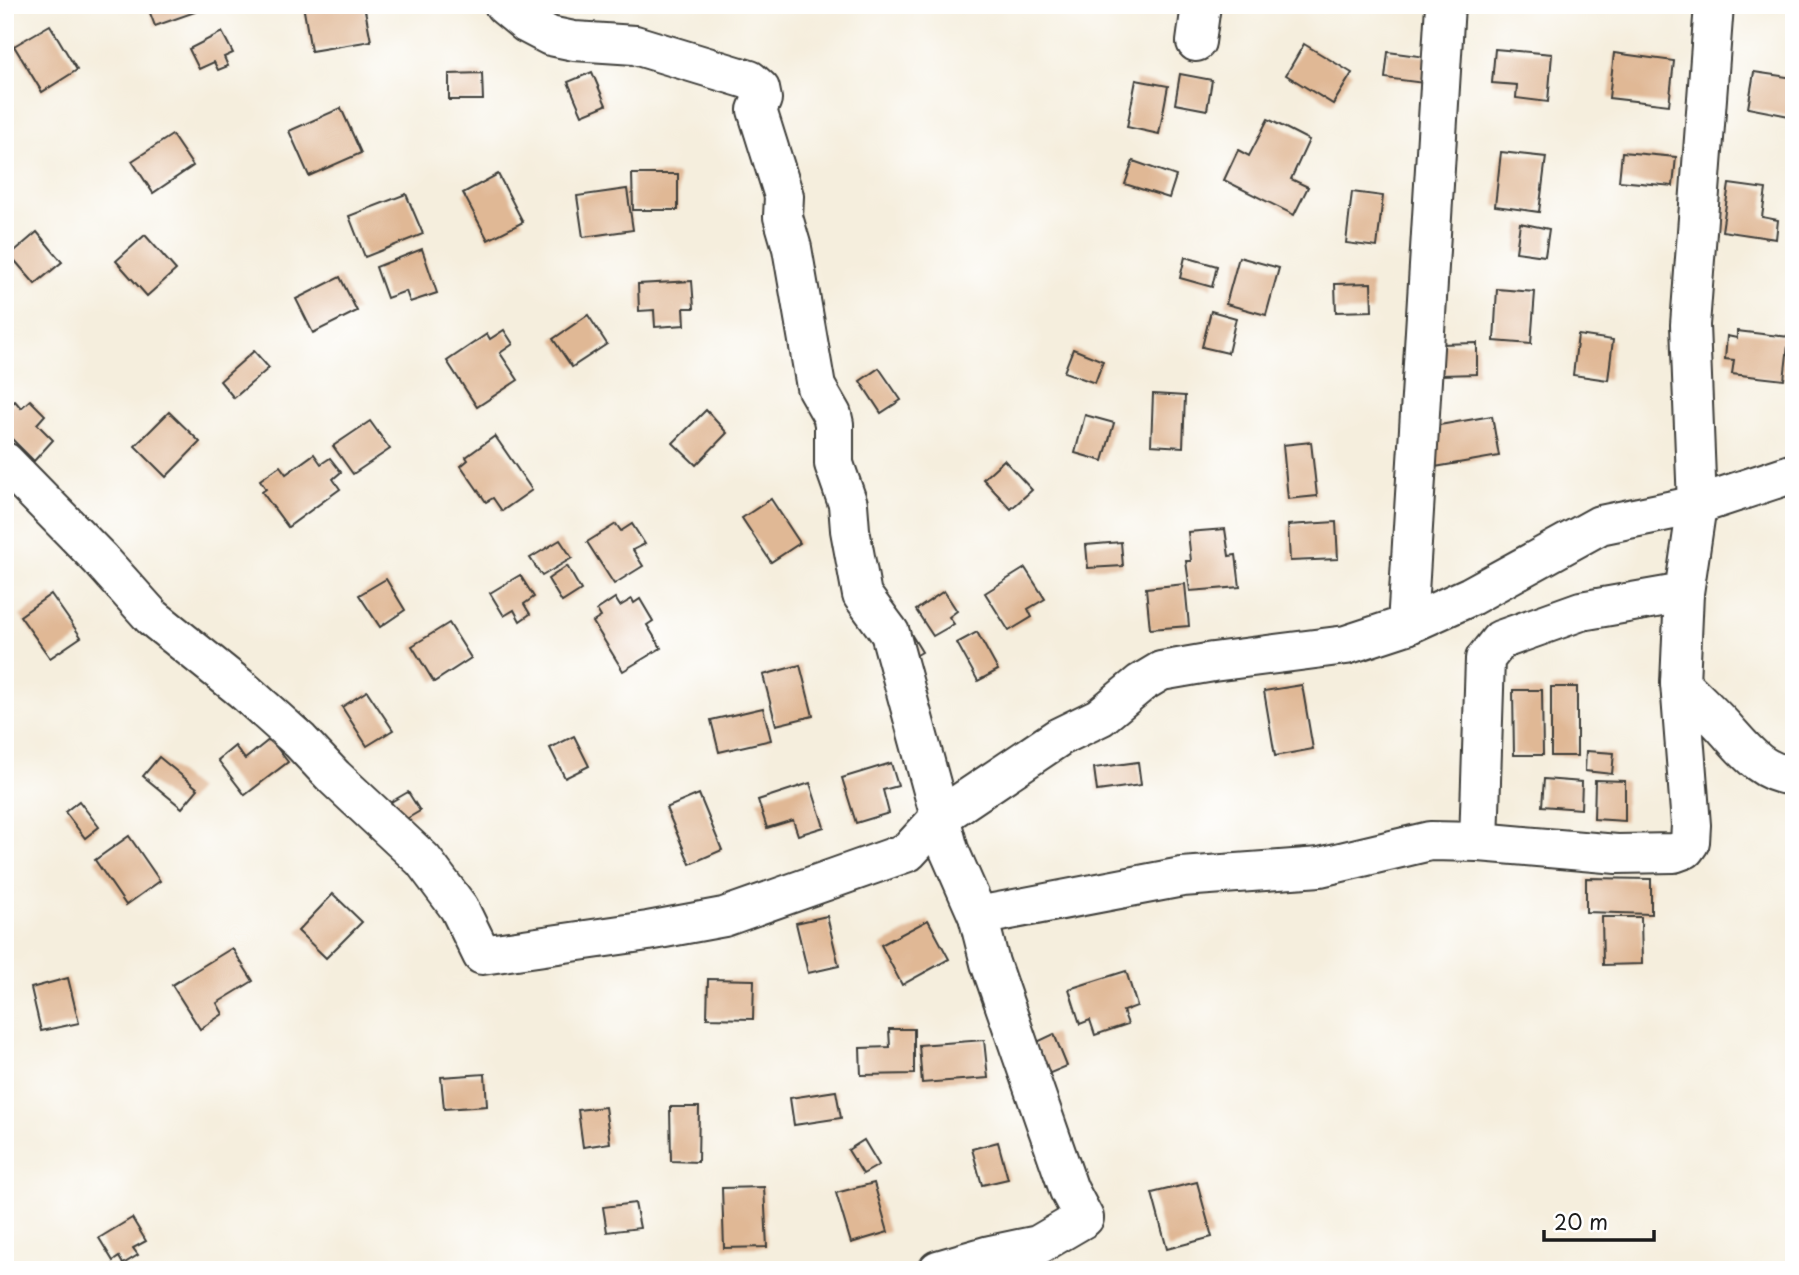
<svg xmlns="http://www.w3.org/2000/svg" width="1799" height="1275" font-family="'Playpen Sans',sans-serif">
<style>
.building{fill:#e0b895}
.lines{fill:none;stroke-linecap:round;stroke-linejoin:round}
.minor-casing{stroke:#3d3c39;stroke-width:42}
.minor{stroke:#fff;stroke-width:38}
</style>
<rect width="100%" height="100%" fill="#fff"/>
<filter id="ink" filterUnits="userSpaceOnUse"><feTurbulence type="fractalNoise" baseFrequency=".0143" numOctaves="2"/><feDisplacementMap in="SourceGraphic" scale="14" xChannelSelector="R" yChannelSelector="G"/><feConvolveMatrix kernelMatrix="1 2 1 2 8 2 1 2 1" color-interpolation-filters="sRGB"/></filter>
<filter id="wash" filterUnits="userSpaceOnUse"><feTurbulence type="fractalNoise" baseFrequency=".00686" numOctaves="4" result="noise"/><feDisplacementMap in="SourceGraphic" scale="28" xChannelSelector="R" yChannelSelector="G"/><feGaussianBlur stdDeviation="1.57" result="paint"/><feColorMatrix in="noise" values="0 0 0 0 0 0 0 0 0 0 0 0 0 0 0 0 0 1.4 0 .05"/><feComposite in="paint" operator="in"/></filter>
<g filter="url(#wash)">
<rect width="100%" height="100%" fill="#f5eedd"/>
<g id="blocks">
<g class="building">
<polygon points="147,5 192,5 195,12 155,26"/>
<polygon points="303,5 364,5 371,41 311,51"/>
<polygon points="50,25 77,70 42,92 14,46"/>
<polygon points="222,32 233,53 224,57 228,66 218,70 214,62 199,69 189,49"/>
<polygon points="1304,44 1352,73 1333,104 1286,75"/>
<polygon points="1495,49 1552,54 1548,102 1516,98 1517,85 1492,83"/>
<polygon points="1388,52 1434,58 1431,84 1385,78"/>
<polygon points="1614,53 1674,61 1669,105 1609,98"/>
<polygon points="592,72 606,105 582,115 568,82"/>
<polygon points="1754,72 1794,78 1794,117 1748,108"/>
<polygon points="482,73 483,100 449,100 449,74"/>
<polygon points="1180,74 1212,80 1207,110 1175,104"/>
<polygon points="1136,80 1168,86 1159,134 1127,127"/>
<polygon points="341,108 361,153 309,176 289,131"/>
<polygon points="1268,119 1309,140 1291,179 1308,187 1294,215 1224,180 1238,150 1249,156"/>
<polygon points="172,135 193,166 153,193 132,161"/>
<polygon points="1501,152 1546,157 1539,212 1495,206"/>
<polygon points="1622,152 1676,157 1673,186 1619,181"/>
<polygon points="1133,161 1176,176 1169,198 1125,184"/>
<polygon points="498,174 523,222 488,240 463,193"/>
<polygon points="632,174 678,174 678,210 633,210"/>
<polygon points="1729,184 1766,189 1762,217 1778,220 1776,239 1722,231"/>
<polygon points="627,189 633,230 583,237 577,196"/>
<polygon points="1352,192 1383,196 1377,247 1346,243"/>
<polygon points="406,194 423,234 365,257 349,216"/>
<polygon points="1520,223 1549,229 1545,256 1516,252"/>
<polygon points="37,232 62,262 35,284 10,255"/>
<polygon points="145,235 176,270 147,296 116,261"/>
<polygon points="422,249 437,293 410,302 406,291 387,298 376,267"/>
<polygon points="1185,257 1217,266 1212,287 1180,278"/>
<polygon points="1239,257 1279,268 1266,315 1226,304"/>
<polygon points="340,277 357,311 313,333 296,299"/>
<polygon points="692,281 694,308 684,308 685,325 655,327 654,310 639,311 638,284"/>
<polygon points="1371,283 1372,311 1336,312 1335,284"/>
<polygon points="1497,289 1535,292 1531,344 1494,341"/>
<polygon points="1211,311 1236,318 1228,353 1202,347"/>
<polygon points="588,315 607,344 572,367 553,339"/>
<polygon points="504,330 513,344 500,353 518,380 477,407 447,361 487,334 490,339"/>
<polygon points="1737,331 1789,337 1784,380 1732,374 1734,360 1725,359 1727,336 1737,338"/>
<polygon points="1578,335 1613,340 1608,380 1573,375"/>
<polygon points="1477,343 1477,374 1440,375 1439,344"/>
<polygon points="1073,349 1103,361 1095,383 1064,372"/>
<polygon points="254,351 269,368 234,398 220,381"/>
<polygon points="879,368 901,400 881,413 860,381"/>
<polygon points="1153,394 1185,396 1183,447 1151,445"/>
<polygon points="30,400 45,415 37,424 53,440 34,461 5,432 5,411 15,401 21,408"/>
<polygon points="706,410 727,433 696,465 673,443"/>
<polygon points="169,412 200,442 166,477 135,446"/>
<polygon points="1085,415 1114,423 1103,461 1075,453"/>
<polygon points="1492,416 1499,456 1429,468 1422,428"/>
<polygon points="370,421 390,449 353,474 333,446"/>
<polygon points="495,436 532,490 502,511 493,498 486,502 461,466 468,460 466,457"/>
<polygon points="1311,442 1317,496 1288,499 1283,445"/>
<polygon points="314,454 321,464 330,458 341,472 333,479 340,489 288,527 262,492 266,489 260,480 280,466 286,474"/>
<polygon points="1004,460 1032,490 1011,509 983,479"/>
<polygon points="771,499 800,543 771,562 742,518"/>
<polygon points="1336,522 1338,559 1290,561 1288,525"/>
<polygon points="616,524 621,531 632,524 645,544 633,550 643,566 614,584 587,542"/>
<polygon points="1225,529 1229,556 1236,555 1240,587 1190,591 1186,561 1191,561 1188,532"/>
<polygon points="560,540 572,558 542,576 530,558"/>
<polygon points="1121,542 1123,566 1088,568 1086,545"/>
<polygon points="567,566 581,590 562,602 548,579"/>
<polygon points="1025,568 1045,599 1028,609 1032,617 1009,631 985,593"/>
<polygon points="520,575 534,597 524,604 530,614 520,621 514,610 504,616 490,593"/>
<polygon points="386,579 405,610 380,627 359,595"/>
<polygon points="1185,584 1189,626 1150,629 1146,588"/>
<polygon points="944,591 957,611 949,617 954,624 933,636 916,610"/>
<polygon points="51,594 81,637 50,658 20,616"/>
<polygon points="615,598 620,606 632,599 634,603 640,599 653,621 647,625 661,648 623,671 593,622 601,617 597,610"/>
<polygon points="449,623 471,658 434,682 412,646"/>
<polygon points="977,632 998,670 978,681 957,643"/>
<polygon points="911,634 922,652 907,661 896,644"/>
<polygon points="800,665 813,716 776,725 763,675"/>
<polygon points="1302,685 1313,749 1275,756 1264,691"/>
<rect x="1551" y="687" width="26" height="69"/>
<polygon points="1513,690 1542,690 1543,755 1514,755"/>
<polygon points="367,691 393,730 367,746 342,707"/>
<polygon points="763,708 771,740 719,752 711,720"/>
<polygon points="574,736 589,766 565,778 550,748"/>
<polygon points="270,739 288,762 245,795 218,760 235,746 245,759"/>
<polygon points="1586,751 1614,753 1612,774 1585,771"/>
<polygon points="159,757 198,789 182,808 143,776"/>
<polygon points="1138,762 1141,785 1097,791 1094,768"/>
<polygon points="891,763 898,786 883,790 889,813 856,823 842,778"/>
<polygon points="1544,779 1582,782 1581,809 1542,806"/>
<polygon points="1595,780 1625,781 1625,821 1594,819"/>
<polygon points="810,783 824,827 798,835 793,820 767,828 758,800"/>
<polygon points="408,792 420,811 403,821 391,802"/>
<polygon points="699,794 722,850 690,864 666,808"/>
<polygon points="79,801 99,827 85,838 65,812"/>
<polygon points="129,836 160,881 126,905 95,860"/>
<polygon points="1586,878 1651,879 1651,914 1586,912"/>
<polygon points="333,894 362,922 326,958 298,931"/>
<polygon points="827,916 839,966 808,973 796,923"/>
<polygon points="1602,917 1641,917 1642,964 1603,965"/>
<polygon points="928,920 949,959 902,985 881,945"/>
<polygon points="232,948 253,981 217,1003 223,1014 200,1029 172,985"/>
<polygon points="1126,971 1137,1006 1123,1011 1128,1024 1095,1035 1090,1020 1080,1024 1069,989"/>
<polygon points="68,978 79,1023 41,1031 31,988"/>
<polygon points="708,979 754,980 753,1019 707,1018"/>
<polygon points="889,1029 914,1029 914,1074 861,1075 860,1048 890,1047"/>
<polygon points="1054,1034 1067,1066 1048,1074 1035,1043"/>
<polygon points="984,1040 988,1078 922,1083 919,1045"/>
<polygon points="485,1074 487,1106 444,1109 441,1077"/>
<polygon points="836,1091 841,1118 794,1125 790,1098"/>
<polygon points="605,1107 610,1143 583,1147 578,1110"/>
<polygon points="670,1107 699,1107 698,1162 671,1161"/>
<polygon points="864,1140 879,1165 863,1174 848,1150"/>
<polygon points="998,1142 1008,1179 982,1185 972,1149"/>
<polygon points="1197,1182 1212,1237 1167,1249 1152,1193"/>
<polygon points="874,1183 888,1232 851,1243 836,1193"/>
<polygon points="764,1187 767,1247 724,1248 722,1188"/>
<polygon points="635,1203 640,1228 607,1232 603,1207"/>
<polygon points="132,1218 146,1241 133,1248 138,1255 123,1264 119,1257 113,1261 99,1238"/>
</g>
</g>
</g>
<g filter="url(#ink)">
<use href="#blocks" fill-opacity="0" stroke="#3d3c39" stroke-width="2"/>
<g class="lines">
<defs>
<g id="minor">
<polyline points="504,5 527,24 550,36 574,41 635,45 750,80 760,89 762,99 757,110 784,196 783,217 792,248 816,387 832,415 834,424 834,464 848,504 850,530 862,595 890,633 949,850 978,916 990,963 1069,1190 1084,1218 1038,1245 990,1255 938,1270"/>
<polyline points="1196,42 1201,5"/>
<polyline points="5,462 100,559 152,617 243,690 300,741 334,777 423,860 459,908 482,955 648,931 724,917 908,852 940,817 1059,737 1100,717 1141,683 1161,671 1213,662 1346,645 1407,625 1471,596 1600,525 1697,505 1794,473"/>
<polyline points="1407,625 1445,5"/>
<path d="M1680 683C1694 697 1709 711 1723 726 1743 748 1761 774 1794 776"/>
<polyline points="1479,842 1485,659 1500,640 1581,611 1684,593"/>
<polyline points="978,916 1182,877 1320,867 1430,841 1479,842 1617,854 1674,853 1685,849 1690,842 1691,825 1680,683 1684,593 1697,505 1690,325 1714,5"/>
</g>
</defs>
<use href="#minor" class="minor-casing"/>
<use href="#minor" class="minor"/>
</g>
</g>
<rect width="1799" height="1275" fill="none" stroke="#fff" stroke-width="28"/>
<path d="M1544 1230v10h110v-10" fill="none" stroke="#1c1c1c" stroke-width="3.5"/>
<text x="1554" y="1230" font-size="21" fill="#1c1c1c" stroke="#ffffff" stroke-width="5" paint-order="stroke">20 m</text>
</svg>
